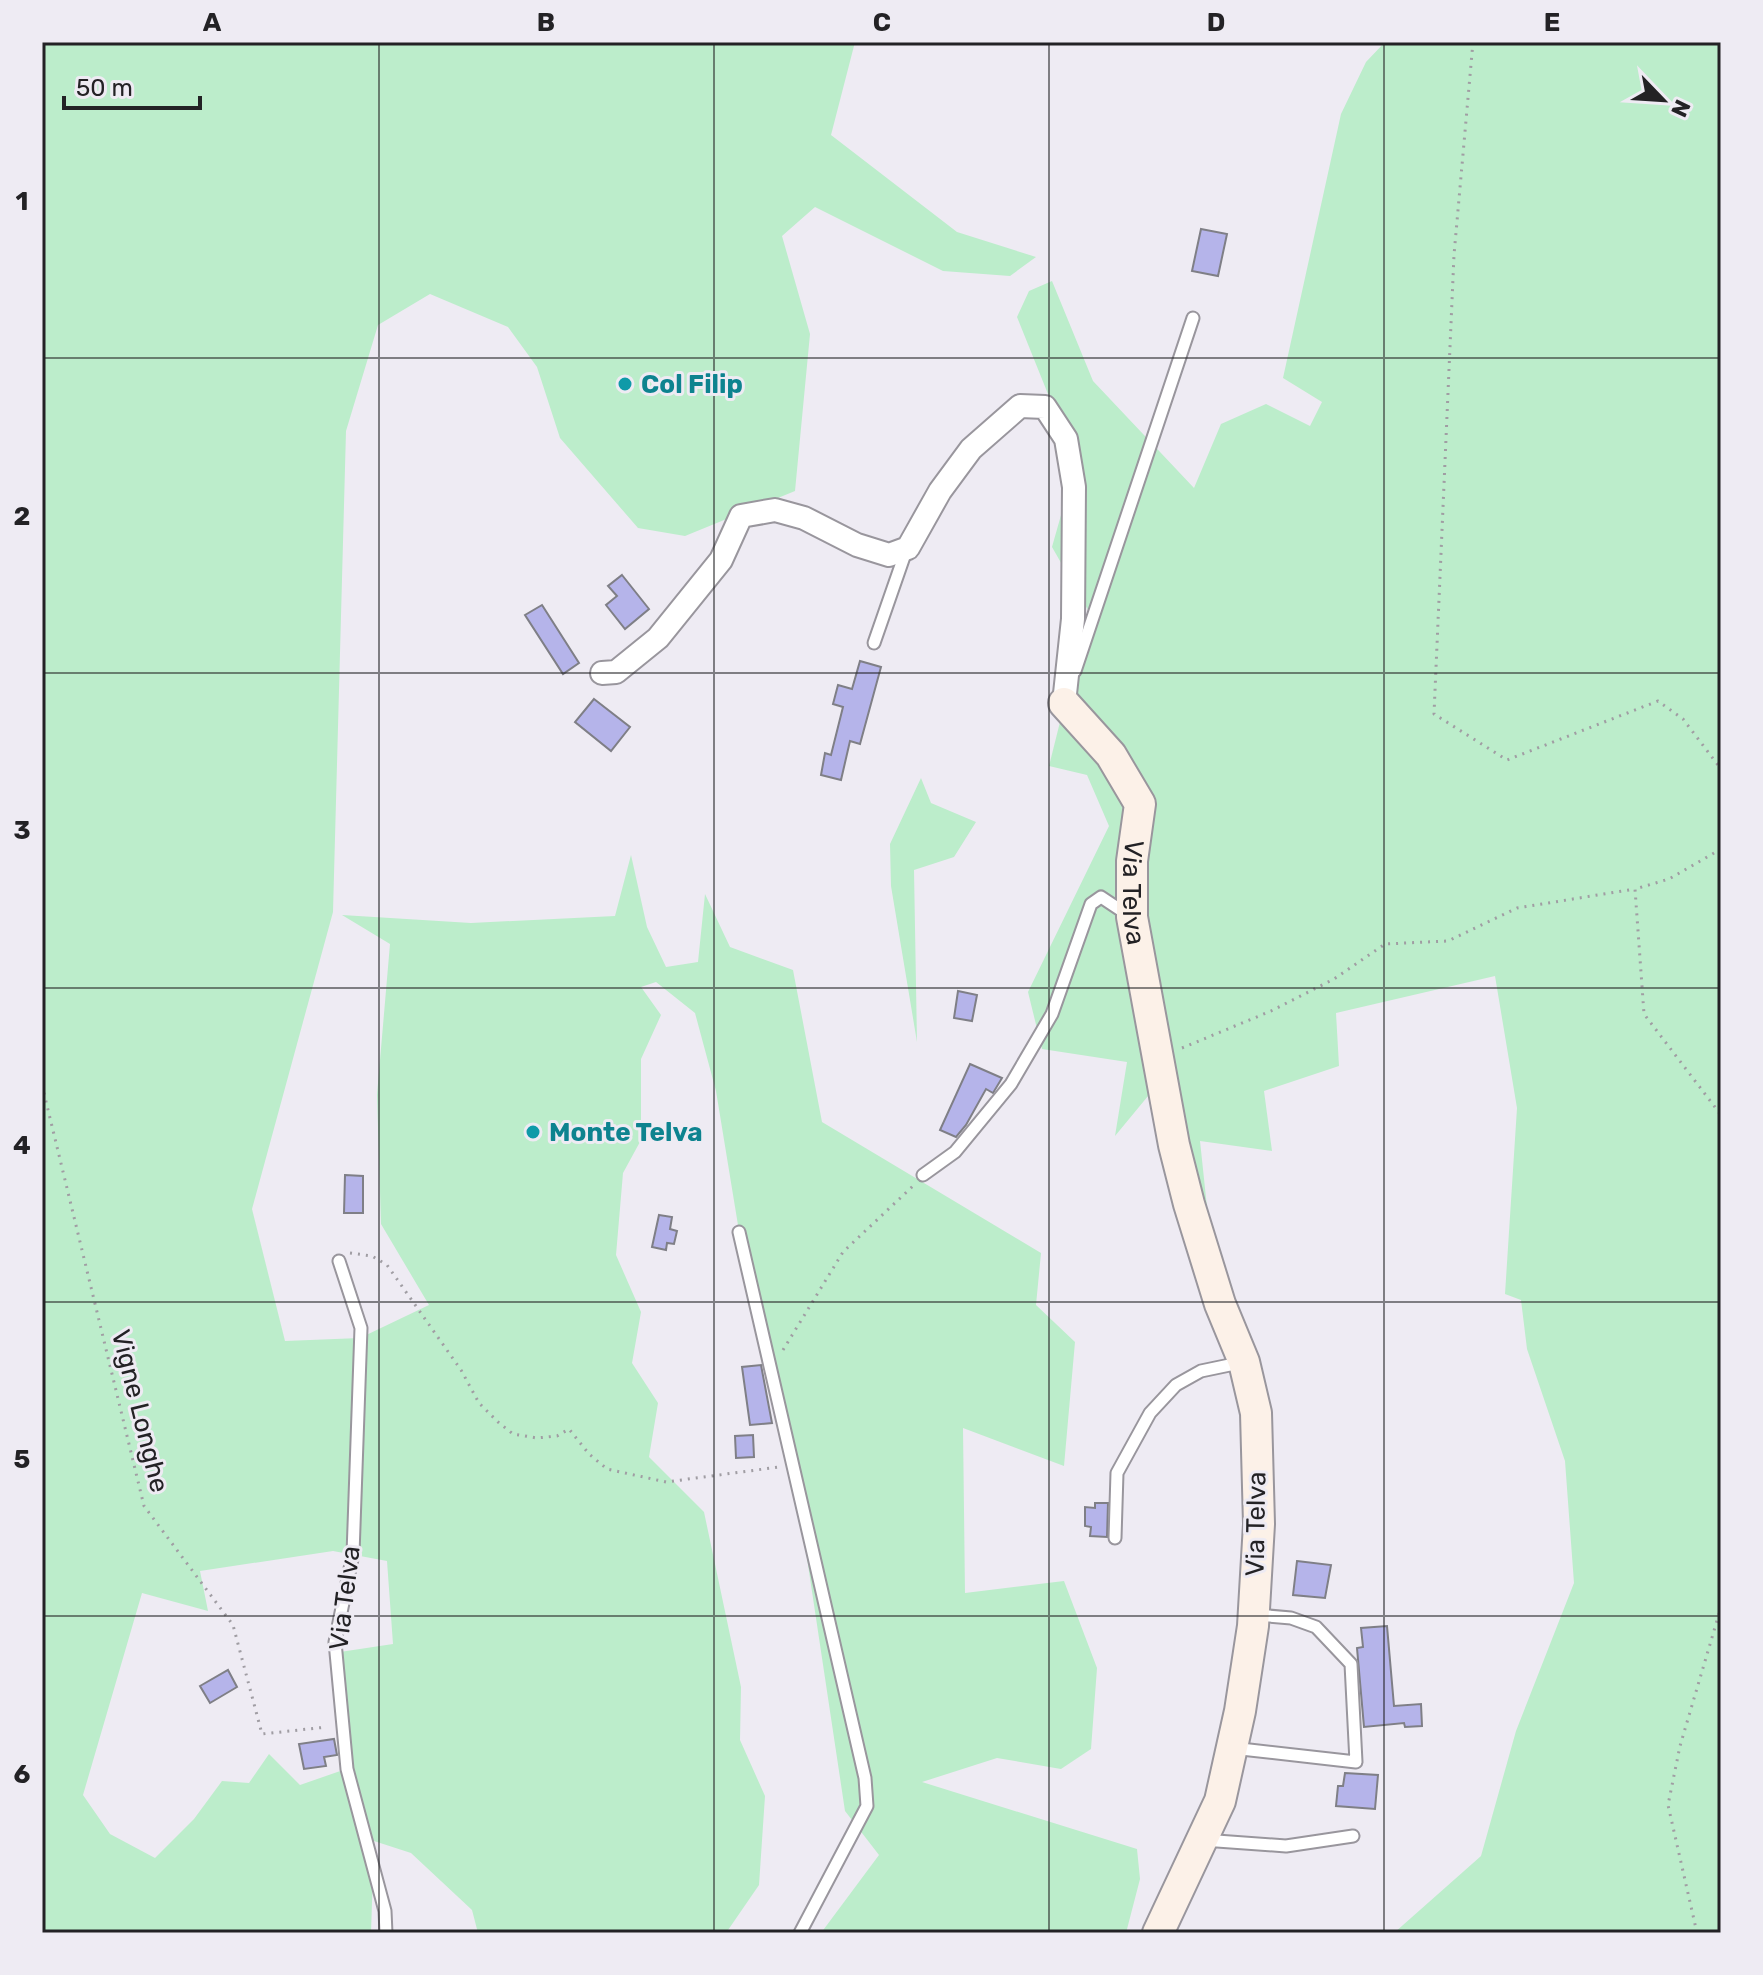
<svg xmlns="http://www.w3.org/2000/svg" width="1763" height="1975" font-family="Rubik,sans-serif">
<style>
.green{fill:#bcedcb;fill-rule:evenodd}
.building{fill:#b5b4ea;stroke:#7f7f86;stroke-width:2}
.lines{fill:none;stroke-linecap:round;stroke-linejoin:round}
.lane-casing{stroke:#99969d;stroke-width:15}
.street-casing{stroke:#99969d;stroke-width:26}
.secondary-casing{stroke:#99969d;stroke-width:34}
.path{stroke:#a09da3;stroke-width:3;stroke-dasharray:2 6;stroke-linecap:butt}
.lane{stroke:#fff;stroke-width:11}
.street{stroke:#fff;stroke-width:22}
.secondary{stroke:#fcf1e8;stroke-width:30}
.grid{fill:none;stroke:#232225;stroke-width:2;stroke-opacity:0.55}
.culture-dot{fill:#0f9aa8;stroke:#eeebf3;stroke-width:3}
.labels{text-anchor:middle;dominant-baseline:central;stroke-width:6;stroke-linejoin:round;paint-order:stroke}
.culture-label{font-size:26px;font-weight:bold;fill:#0d838f;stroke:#eeebf3;text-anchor:start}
.street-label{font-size:26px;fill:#232225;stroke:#eeebf3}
.neatline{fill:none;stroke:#232225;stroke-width:3}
.grid-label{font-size:26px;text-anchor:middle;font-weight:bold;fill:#232225}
</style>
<rect width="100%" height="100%" fill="#eeebf3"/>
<g class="green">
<path d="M42 42H855L831 135 957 232 1036 257 1010 276 943 271 815 207 782 236 810 334 795 491 685 536 638 528 560 438 537 367 508 327 430 294 378 325 346 431 333 912 252 1209 285 1341 360 1338 429 1305 381 1224 377 1095 390 944 342 915 471 923 615 916 631 855 647 927 666 967 698 962 705 894 730 947 793 970 822 1122 1041 1253 1036 1305 1075 1342 1064 1466 963 1428 965 1593 1064 1581 1097 1668 1091 1749 1061 1769 997 1758 922 1782 1137 1849 1140 1879 1126 1933H821L879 1855 845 1811 793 1465 747 1280 716 1091 695 1013 656 982 641 987 661 1015 641 1059V1140L623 1173 616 1255 641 1312 632 1363 658 1403 649 1457 704 1512 741 1687 740 1740 765 1796 759 1885 726 1933H478L472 1910 411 1853 374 1841 371 1933H42ZM333 1551 387 1561 393 1644 340 1652 346 1769 300 1785 269 1754 249 1783 222 1781 194 1819 155 1858 110 1834 83 1795 142 1593 208 1611 200 1571Z"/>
<polygon points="1385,42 1721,42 1721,1933 1394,1933 1481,1856 1516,1731 1574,1583 1565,1461 1527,1349 1521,1300 1505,1294 1517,1108 1495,976 1336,1013 1339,1066 1264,1091 1272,1151 1200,1141 1209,1226 1172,1067 1115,1136 1127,1062 1042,1049 1028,992 1109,826 1087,775 1049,766 1088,610 1052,547 1065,501 1081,476 1017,317 1029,291 1052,281 1093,381 1194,488 1221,424 1266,404 1310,426 1322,402 1283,378 1341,114 1366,62"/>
<polygon points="921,778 931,803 976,822 954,857 914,870 917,1042 891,886 890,844"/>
</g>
<g class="building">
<polygon points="1201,229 1227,234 1218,276 1192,271"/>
<polygon points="622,575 649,609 625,629 606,605 617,596 608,586"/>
<polygon points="542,605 579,663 563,674 525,615"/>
<polygon points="860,661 881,667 860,744 850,741 841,780 821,775 825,753 831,755 843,707 833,704 838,685 852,689"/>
<polygon points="594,699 630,727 611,751 575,722"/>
<polygon points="958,991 977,995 972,1021 954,1018"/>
<polygon points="970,1064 1002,1078 993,1093 986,1089 966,1125 956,1137 940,1130"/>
<polygon points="345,1175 363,1176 363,1213 344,1213"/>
<polygon points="659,1215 672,1217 670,1229 677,1231 674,1244 667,1243 666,1250 652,1247"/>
<polygon points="761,1365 772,1423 750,1425 742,1367"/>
<polygon points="753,1435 754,1457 736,1458 735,1436"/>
<polygon points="1095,1503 1108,1503 1107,1537 1090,1536 1091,1527 1085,1526 1085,1507 1095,1508"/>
<polygon points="1297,1561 1331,1565 1325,1598 1293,1595"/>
<polygon points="1387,1626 1394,1706 1421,1704 1422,1726 1405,1727 1404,1723 1364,1727 1357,1648 1363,1647 1361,1628"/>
<polygon points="228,1670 237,1687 210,1703 200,1686"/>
<polygon points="334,1739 337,1755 324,1757 326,1766 304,1769 299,1744"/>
<polygon points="1345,1773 1378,1775 1375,1809 1336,1806 1338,1786 1343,1786"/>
</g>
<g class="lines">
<defs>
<g id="lane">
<polyline points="874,643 907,548"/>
<polyline points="1075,671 1193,318"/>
<polyline points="923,1175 955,1152 1011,1084 1052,1014 1091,904 1101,897 1128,915"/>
<polyline points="739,1232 865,1778 867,1806 800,1933"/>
<polyline points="339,1261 361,1328 353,1554 335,1642 347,1769 385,1911 386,1933"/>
<polyline points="1115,1538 1117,1473 1150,1413 1176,1385 1201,1371 1244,1362"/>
<polyline points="1232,1748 1356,1762 1351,1664 1316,1627 1291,1618 1257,1615"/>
<polyline points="1203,1840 1286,1846 1353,1836"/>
</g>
<polyline id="street" points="602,673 616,672 658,638 721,560 741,516 775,510 804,518 857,545 889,555 908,548 940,491 971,449 1020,406 1045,407 1066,439 1074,487 1073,619 1064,703"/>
<g id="secondary">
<path id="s1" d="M1064 703 1111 755 1140 804 1132 861V917L1174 1145 1189 1204 1220 1304 1244 1362 1256 1413 1259 1524 1253 1626 1240 1711 1220 1801 1158 1933"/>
</g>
</defs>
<use href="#lane" class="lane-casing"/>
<use href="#street" class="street-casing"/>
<use href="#secondary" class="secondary-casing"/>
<g class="path">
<polyline points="1473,42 1454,255 1434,714 1507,760 1658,701 1683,719 1721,769"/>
<polyline points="1721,849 1669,879 1635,889 1644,1014 1721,1115"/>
<polyline points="1182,1048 1271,1011 1334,979 1385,944 1448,941 1517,908 1635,889"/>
<polyline points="42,1085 144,1506 233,1625 262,1734 327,1727"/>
<polyline points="350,1253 372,1256 387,1265 461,1370 479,1403 498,1422 513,1434 537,1438 557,1436 569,1429 589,1454 607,1469 666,1482 779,1467"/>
<polyline points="783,1350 843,1252 914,1185"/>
<polyline points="1697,1933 1668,1805 1680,1746 1721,1607"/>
</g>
<use href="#lane" class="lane"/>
<use href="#street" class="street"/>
<use href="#secondary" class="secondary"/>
</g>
<path class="grid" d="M379 42V1933M714 42V1933M1049 42V1933M1384 42V1933M42 358H1721M42 673H1721M42 988H1721M42 1302H1721M42 1616H1721"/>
<g class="culture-dot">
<circle cx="625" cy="384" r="8"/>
<circle cx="533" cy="1132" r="8"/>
</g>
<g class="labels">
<g class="culture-label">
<text x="641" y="384">Col Filip</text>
<text x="549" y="1132">Monte Telva</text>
</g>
<g class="street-label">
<text stroke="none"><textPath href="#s1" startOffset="216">Via Telva</textPath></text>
<text transform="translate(140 1411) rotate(76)">Vigne Longhe</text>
<text transform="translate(1256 1524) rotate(-89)">Via Telva</text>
<text transform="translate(345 1598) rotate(-83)">Via Telva</text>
</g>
</g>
<rect width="1763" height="1975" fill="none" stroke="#eeebf3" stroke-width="88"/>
<g transform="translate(1663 100) rotate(115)" stroke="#eeebf3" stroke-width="6" paint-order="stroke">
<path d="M0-6L14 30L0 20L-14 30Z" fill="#232225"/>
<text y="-12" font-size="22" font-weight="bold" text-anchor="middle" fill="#232225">N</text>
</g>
<path d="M64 96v12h136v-12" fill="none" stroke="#232225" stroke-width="4"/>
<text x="76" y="96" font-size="24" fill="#232225" stroke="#eeebf3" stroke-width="6" paint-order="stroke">50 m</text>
<rect x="44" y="44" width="1675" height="1887" class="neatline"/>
<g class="grid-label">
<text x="212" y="31">A</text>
<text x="546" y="31">B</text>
<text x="882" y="31">C</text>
<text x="1216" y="31">D</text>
<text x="1552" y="31">E</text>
<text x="22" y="210">1</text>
<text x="22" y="525">2</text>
<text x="22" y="839">3</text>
<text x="22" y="1154">4</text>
<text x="22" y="1468">5</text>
<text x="22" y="1783">6</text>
</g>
</svg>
